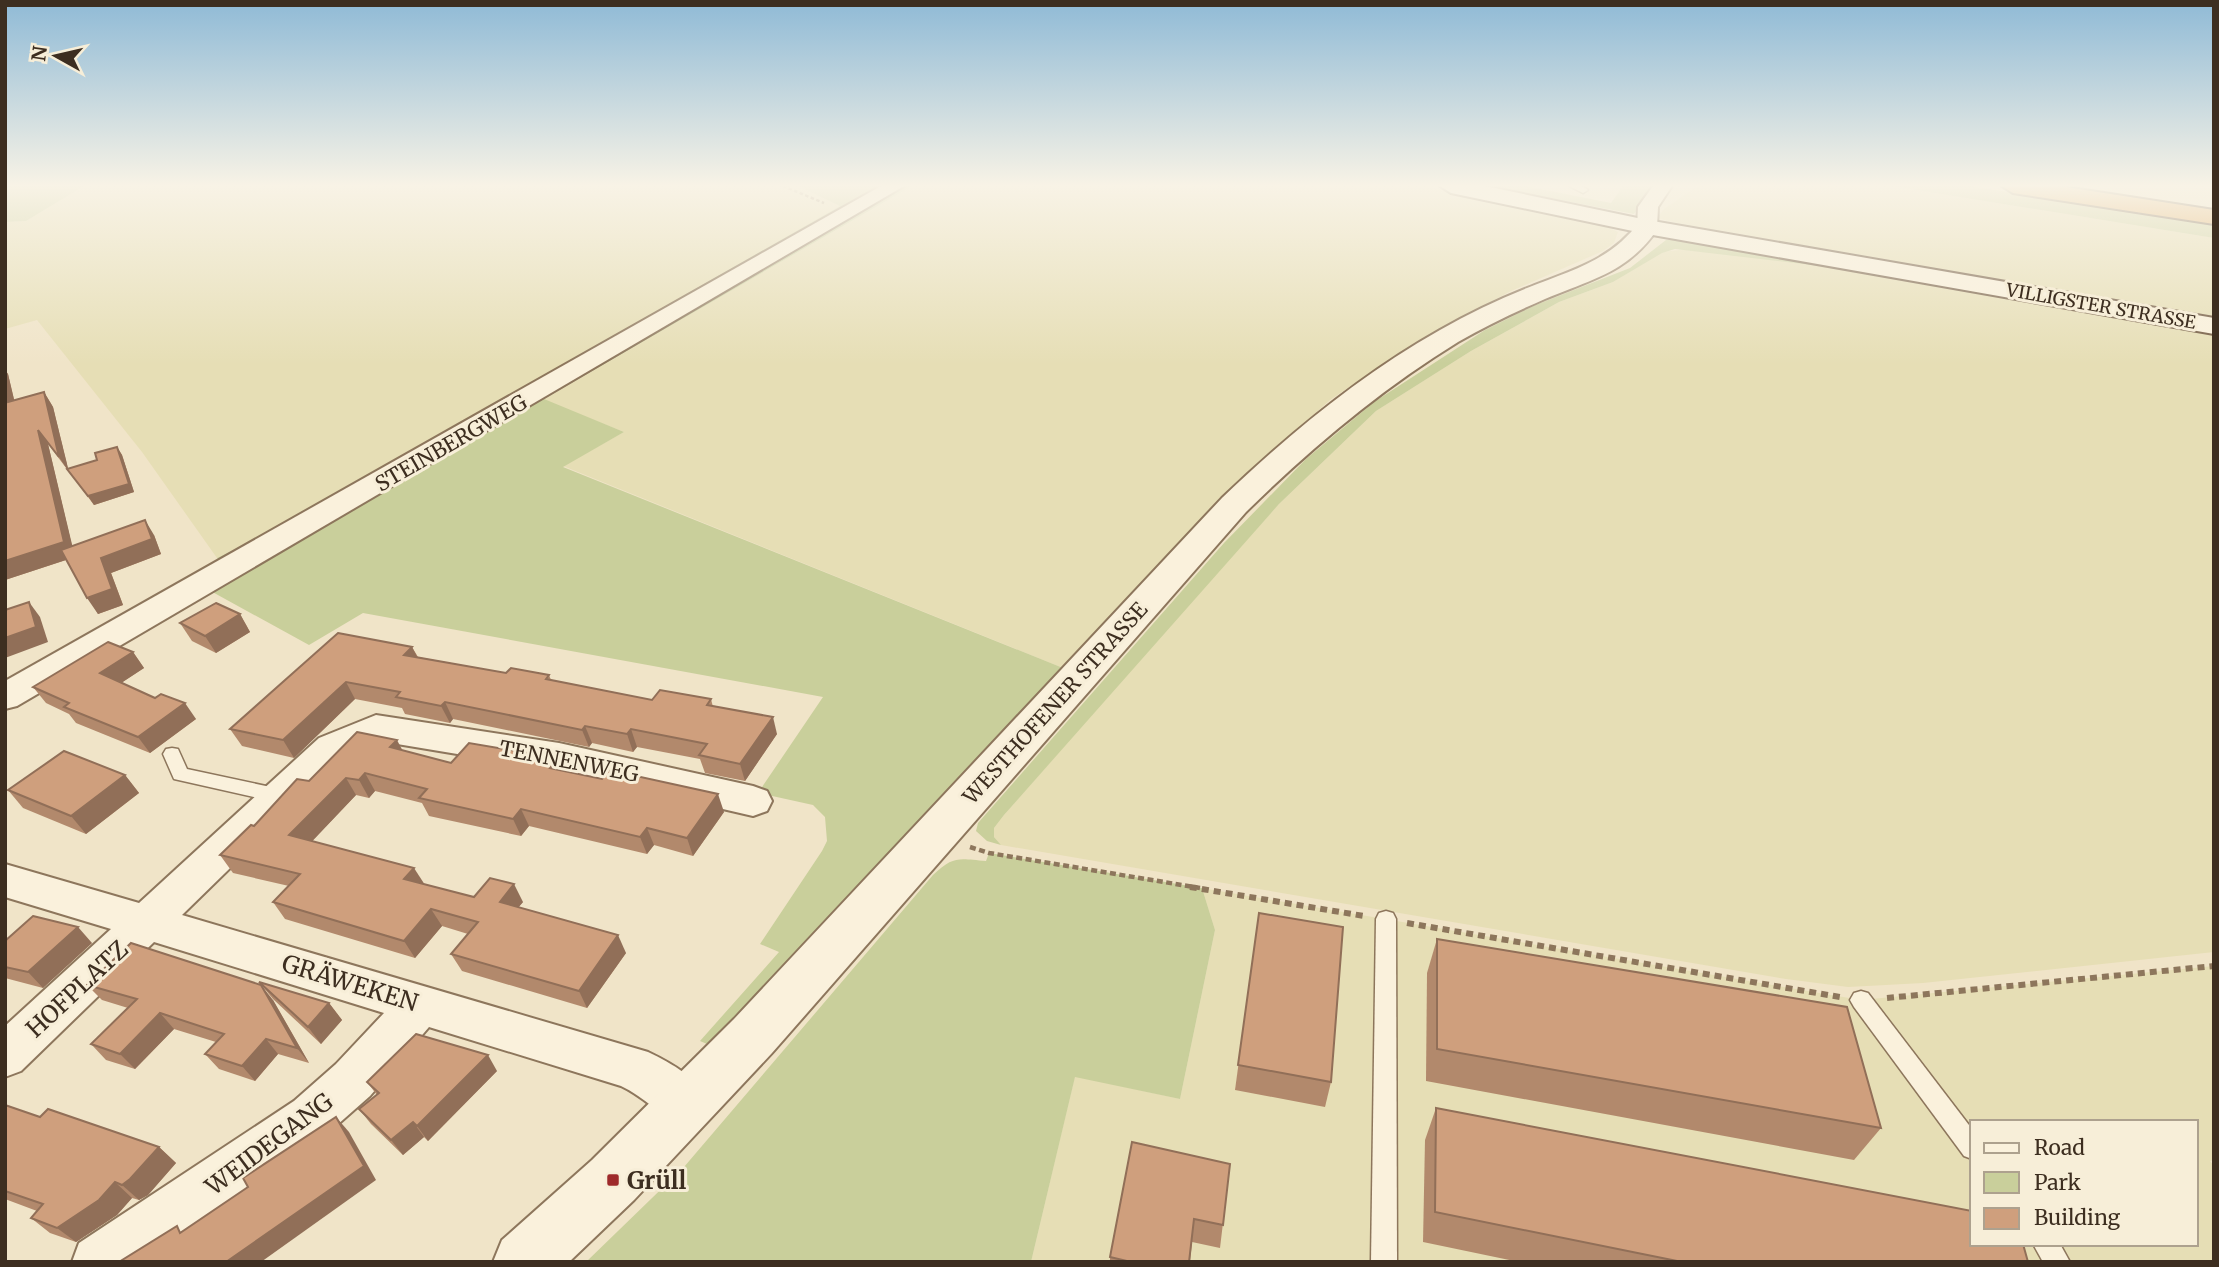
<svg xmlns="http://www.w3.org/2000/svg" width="2219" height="1267" font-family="Merriweather,serif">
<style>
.farmland{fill:#e6deb5;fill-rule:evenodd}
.green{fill:#c9cf9b}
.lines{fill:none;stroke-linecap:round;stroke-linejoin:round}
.service-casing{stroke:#8d765c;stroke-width:3}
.minor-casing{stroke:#8d765c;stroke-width:4}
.tertiary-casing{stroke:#8d765c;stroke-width:4}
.secondary-casing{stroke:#6f573f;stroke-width:4}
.motorway-casing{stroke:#5b4430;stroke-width:4}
.path-far2{stroke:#8d765c;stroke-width:2.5;stroke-dasharray:3.5 2.5;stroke-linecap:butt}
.path-far1{stroke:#8d765c;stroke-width:4.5;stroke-dasharray:6 3.5;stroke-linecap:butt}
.path{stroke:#8d765c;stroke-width:6;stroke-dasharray:7 5;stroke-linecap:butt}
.service{fill:#faf1dc;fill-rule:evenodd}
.minor{fill:#faf1dc;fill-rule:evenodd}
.tertiary{fill:#faf1dc;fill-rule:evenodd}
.secondary{fill:#faf1dc;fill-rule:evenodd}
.motorway{fill:#e0a458;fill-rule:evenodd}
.wall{fill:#b2896c}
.shaded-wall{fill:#916f58}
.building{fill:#cf9f7d;stroke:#916f58;stroke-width:2}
.poi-dot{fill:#9e2a2b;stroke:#f7eed8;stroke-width:2.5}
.labels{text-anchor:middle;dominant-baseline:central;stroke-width:6;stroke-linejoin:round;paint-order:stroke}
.far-street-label{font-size:18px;fill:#3d2e20;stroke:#f7eed8}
.street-label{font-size:21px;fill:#3d2e20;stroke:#f7eed8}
.near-street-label{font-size:24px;fill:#3d2e20;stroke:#f7eed8}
.near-poi-label{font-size:24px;font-weight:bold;fill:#3d2e20;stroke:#f7eed8;text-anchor:start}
</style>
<rect width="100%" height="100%" fill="#f0e4c8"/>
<g class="farmland">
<polygon points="84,186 798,186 841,206 271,532 217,558 142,452 37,320 5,329 5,222 26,221"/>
<polygon points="912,186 1424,186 1606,226 1618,232 1614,243 1603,251 1509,292 1404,350 1330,400 1215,503 1068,670 563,466 624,432 543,400"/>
<polygon points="1698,186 1892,186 2214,238 2214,318 1705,230 1657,218 1664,209"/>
<polygon points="1695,248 1888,274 2214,333 2214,952 1923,983 1848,987 1786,979 1001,845 994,837 994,828 1004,815 1173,621 1279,504 1376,411 1471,351 1559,302 1613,282 1662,252"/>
<path d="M1202 888 1861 1000 2214 966V1160L2210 1161 2214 1166V1262H1031L1075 1076 1180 1099 1215 930ZM1972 1122H2196V1244H1972Z"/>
</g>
<g class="green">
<polygon points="5,186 84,186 26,221 5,222"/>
<polygon points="798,186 890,186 226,567 217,558 271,532 840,206"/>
<polygon points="902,186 912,186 544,399 624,432 563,467 1068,670 724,1031 707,1044 700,1041 779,952 760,944 822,851 827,841 825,817 813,805 758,793 823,697 363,613 309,645 207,589"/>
<polygon points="1487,186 1525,186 1611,203 1623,186 1653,186 1634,214"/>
<polygon points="1892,186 1970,186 2214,225 2214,238"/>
<polygon points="1666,240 1685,240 1888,274 1675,249 1662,253 1613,282 1559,302 1471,351 1376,411 1279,504 1004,815 994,828 994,837 1001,845 987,841 976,831 978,823 1224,543 1306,459 1374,402 1485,330 1533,306 1630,268"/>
<path d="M989 853 1202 888 1215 930 1180 1099 1075 1077 1031 1262H586L684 1167 933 875C954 855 959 859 986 861Z"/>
</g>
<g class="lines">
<defs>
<g id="service">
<polygon points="1569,186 1582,186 1588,190 1583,193"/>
<polygon points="172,748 178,749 187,769 280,789 286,791 289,796 286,801 280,803 174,779 163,754 166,749"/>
<polygon points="1386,911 1393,913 1396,919 1397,1262 1371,1262 1376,919 1379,913"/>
<polygon points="1861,991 1868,993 1972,1129 1972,1159 1964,1156 1854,1007 1850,1000 1854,993"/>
<polygon points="2033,1244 2060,1244 2070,1262 2043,1262"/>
</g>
<g id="minor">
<polygon points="881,186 904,186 17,706 5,709 5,681"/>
<polygon points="1653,186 1672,186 1658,207 1657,227 1647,233 1637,227 1638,207"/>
<path d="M376 715 559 743 753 786 767 791 772 801 767 811 753 816 559 771 379 741 345 756 182 915 648 1052C673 1064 698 1078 710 1104L703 1120 686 1127C661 1117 645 1097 621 1086L429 1027 370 1096 328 1133 179 1240 146 1262H72L79 1243 294 1101 336 1064 384 1013 154 942 21 1071 5 1077V1026L111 929 5 897V864L139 903 319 738Z"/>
</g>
<path id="tertiary" d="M1647 220 1655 222 1659 227C1628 273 1592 279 1545 299 1515 312 1486 326 1458 342 1380 390 1311 448 1246 512L772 1053 634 1200 569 1262H493L502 1240 592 1160 734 1019 1222 498C1289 434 1360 375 1440 330 1468 314 1497 300 1527 288 1569 271 1611 261 1639 222Z"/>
<polygon id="secondary" points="1440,186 1485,186 1647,220 2214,318 2214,334 1647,234 1451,193"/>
<polygon id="motorway" points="2002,186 2059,186 2214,210 2214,224 2013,193"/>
</defs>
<use href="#service" class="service-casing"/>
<use href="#minor" class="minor-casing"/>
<use href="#tertiary" class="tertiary-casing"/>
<use href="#secondary" class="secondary-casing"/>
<use href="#motorway" class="motorway-casing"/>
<polyline class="path-far2" points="783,186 824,203"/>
<polyline class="path-far1" points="970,847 989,853 1200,888"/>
<g class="path">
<polyline points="1190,887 1364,916"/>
<polyline points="1407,923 1840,997"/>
<polyline points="1887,998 2214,966"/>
</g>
<use href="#service" class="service"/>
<use href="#minor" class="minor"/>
<use href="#tertiary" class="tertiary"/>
<use href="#secondary" class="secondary"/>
<use href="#motorway" class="motorway"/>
</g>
<g class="wall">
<polygon points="5,370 8,374 14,400 44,392 53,407 68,469 97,460 117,447 122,455 134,492 94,505 48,444 72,546 154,535 161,554 111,573 123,605 98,614 66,560 5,580"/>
<polygon points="240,614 250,632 216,653 192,641 180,623"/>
<polygon points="412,647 418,657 506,673 549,675 551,680 652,700 711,699 713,707 777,734 745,781 705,773 700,759 637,747 633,752 592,743 589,747 453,719 450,723 405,714 402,708 355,699 294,758 242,746 230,729"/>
<polygon points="133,652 144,668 121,683 196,719 150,753 76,723 69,714 46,703 33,687"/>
<polygon points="403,751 451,763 558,758 564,771 724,812 693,856 654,845 647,854 529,826 521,836 429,816 422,803 375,791 369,798 356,795 312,841 424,884 474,897 523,902 518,907 626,953 587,1008 462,971 451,954 468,934 442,926 415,958 285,919 273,902 289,886 233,873 220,855 254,826 309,781"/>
<polygon points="125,775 139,793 86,834 23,808 8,790"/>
<polygon points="1259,913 1331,1082 1325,1107 1235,1090"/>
<polygon points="1437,939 1881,1128 1854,1160 1426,1081 1427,973"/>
<polygon points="5,941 92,943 43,988 5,978"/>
<polygon points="259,982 329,1003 342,1020 321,1044 273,999"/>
<polygon points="87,985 273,1000 309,1063 278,1054 255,1081 219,1069 205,1054 216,1042 174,1029 135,1069 106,1060 91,1044 128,1008 102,1000"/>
<polygon points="497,1071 428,1141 424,1137 403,1155 371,1124 359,1109 377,1095 367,1082"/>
<polygon points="5,1105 40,1117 159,1147 176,1163 148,1195 139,1200 132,1198 117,1215 76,1242 50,1233 31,1218 37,1211 5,1199"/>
<polygon points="1436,1108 2028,1262 1519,1262 1423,1242 1425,1140"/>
<polygon points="1230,1164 1220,1248 1192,1242 1190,1262 1110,1262 1110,1257"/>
</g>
<g class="shaded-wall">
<polygon points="5,370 8,374 18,416 8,402 5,389"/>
<polygon points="44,392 53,407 69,472 59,457"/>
<polygon points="38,430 48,444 75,557 5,580 5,561"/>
<polygon points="117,447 122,455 134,492 94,505 88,496"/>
<polygon points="145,520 154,535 161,554 111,573 123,605 98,614 87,598 101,558"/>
<polygon points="29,602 40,617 48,642 5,658 5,638"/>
<polygon points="240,614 250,632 216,653 205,636"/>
<polygon points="412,647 421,664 404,655"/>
<polygon points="133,652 144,668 112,689 100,673"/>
<polygon points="346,682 355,699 294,758 283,740"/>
<polygon points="445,702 453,719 450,723 441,706"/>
<polygon points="185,703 196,719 150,753 138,737"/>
<polygon points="773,717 777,734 745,781 740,764"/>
<polygon points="585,726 592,743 589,747 582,730"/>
<polygon points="631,729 637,747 633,752 627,734"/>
<polygon points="397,740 406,757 390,747"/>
<polygon points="558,758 566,775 550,768"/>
<polygon points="365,773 375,791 369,798 359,780"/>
<polygon points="125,775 139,793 86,834 71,816"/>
<polygon points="346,778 356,795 301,853 289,835"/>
<polygon points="718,794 724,812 693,856 687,838"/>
<polygon points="521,809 529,826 521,836 513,819"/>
<polygon points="647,828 654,845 647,854 640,837"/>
<polygon points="414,868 425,885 404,879"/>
<polygon points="514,884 523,902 509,919 500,902"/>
<polygon points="431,909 442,926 415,958 404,941"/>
<polygon points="78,927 92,943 43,988 28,972"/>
<polygon points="618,935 626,953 587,1008 579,991"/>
<polygon points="261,985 273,1000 309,1063 297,1048"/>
<polygon points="329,1003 342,1020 321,1044 308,1027"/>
<polygon points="160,1013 174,1029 135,1069 120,1054"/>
<polygon points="266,1039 278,1054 255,1081 242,1066"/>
<polygon points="488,1055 497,1071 428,1141 417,1126"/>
<polygon points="336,1117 349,1132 376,1180 261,1262 226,1262"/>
<polygon points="413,1122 424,1137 403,1155 391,1140"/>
<polygon points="159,1147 176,1163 148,1195 139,1200 122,1185"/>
<polygon points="115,1182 132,1198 117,1215 76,1242 57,1228"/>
</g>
<g class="building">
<polygon points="5,389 8,402 44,392 59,457 38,430 64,542 5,561"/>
<polygon points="117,447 129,484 88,496 67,469 97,460 95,453"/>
<polygon points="145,520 152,539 101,558 112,589 87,598 61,550"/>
<polygon points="29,602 36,627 5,638 5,610"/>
<polygon points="216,603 240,614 205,636 180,623"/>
<polygon points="338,633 412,647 404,655 506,673 511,668 549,675 546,679 652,700 660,690 711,699 707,705 773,717 740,764 699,755 707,744 631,729 627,734 585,726 582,730 445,702 441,706 396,697 400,692 346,682 283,740 230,729"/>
<polygon points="108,642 133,652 100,673 155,698 161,694 185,703 138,737 64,707 69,703 33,687"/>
<polygon points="357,732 397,740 390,747 451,763 469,743 558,758 550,768 602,779 609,770 718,794 687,838 647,828 640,837 521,809 513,819 419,798 427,789 365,773 359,780 346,778 289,835 414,868 404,879 474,897 490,878 514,884 500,902 618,935 579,991 451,954 478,922 431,909 404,941 273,902 300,874 220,855 251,825 254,826 297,779 309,781"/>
<polygon points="64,751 125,775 71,816 8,790"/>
<polygon points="1259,913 1343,927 1331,1082 1238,1065"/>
<polygon points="33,916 78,927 28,972 5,967 5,941"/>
<polygon points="1437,939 1847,1007 1881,1128 1437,1049"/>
<polygon points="131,943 261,985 297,1048 266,1039 242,1066 205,1054 224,1034 160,1013 120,1054 91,1044 137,999 87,985"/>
<polygon points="259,982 329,1003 308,1027"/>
<polygon points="416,1034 488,1055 417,1126 413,1122 391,1140 359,1109 379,1093 367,1082"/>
<polygon points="5,1105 40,1117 48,1109 159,1147 130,1179 122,1185 115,1182 99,1200 57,1228 31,1218 43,1204 5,1191"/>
<polygon points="1436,1108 1972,1211 1972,1244 2023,1244 2028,1262 1682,1262 1435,1212"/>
<polygon points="336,1117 364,1166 226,1262 119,1262 177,1226 180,1233 248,1187 243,1178"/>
<polygon points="1132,1142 1230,1164 1223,1225 1194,1219 1189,1262 1131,1262 1110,1257"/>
</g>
<linearGradient id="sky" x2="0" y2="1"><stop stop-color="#8fbad6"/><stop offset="0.51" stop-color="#f8f3e6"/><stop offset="1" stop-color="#f8f3e6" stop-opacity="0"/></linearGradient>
<rect width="2219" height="364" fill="url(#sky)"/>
<rect class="poi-dot" x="606" y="1173" width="14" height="14" rx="3.5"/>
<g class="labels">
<g class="far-street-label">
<text transform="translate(2101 306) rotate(10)">VILLIGSTER STRASSE</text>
</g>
<g class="street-label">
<text transform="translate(451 443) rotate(-30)">STEINBERGWEG</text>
<text transform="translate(1055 703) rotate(-48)">WESTHOFENER STRASSE</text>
<text transform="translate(569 761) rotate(11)">TENNENWEG</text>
</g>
<g class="near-street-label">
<text transform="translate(350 983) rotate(17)">GRÄWEKEN</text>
<text transform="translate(77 989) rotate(-43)">HOFPLATZ</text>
<text transform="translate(269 1144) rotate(-37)">WEIDEGANG</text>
</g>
<g class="near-poi-label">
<text x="627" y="1180">Grüll</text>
</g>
</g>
<rect width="2219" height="1267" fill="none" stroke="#3d2e20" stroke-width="14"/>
<rect x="1970" y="1120" width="228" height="126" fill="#f7eed8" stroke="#ada18e" stroke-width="2"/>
<rect x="1984" y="1143" width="35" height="10" fill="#faf1dc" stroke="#ada18e" stroke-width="2"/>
<text x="2034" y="1155" font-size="21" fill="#3d2e20">Road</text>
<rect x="1984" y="1172" width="35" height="21" fill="#c9cf9b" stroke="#ada18e" stroke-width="2"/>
<text x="2034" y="1190" font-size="21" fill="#3d2e20">Park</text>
<rect x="1984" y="1208" width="35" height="21" fill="#cf9f7d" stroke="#ada18e" stroke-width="2"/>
<text x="2034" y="1225" font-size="21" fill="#3d2e20">Building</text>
<g transform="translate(56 56) rotate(278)" stroke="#f7eed8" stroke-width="5" paint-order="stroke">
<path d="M0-5L12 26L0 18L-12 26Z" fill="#3d2e20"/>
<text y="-10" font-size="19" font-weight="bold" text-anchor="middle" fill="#3d2e20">N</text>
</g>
</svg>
